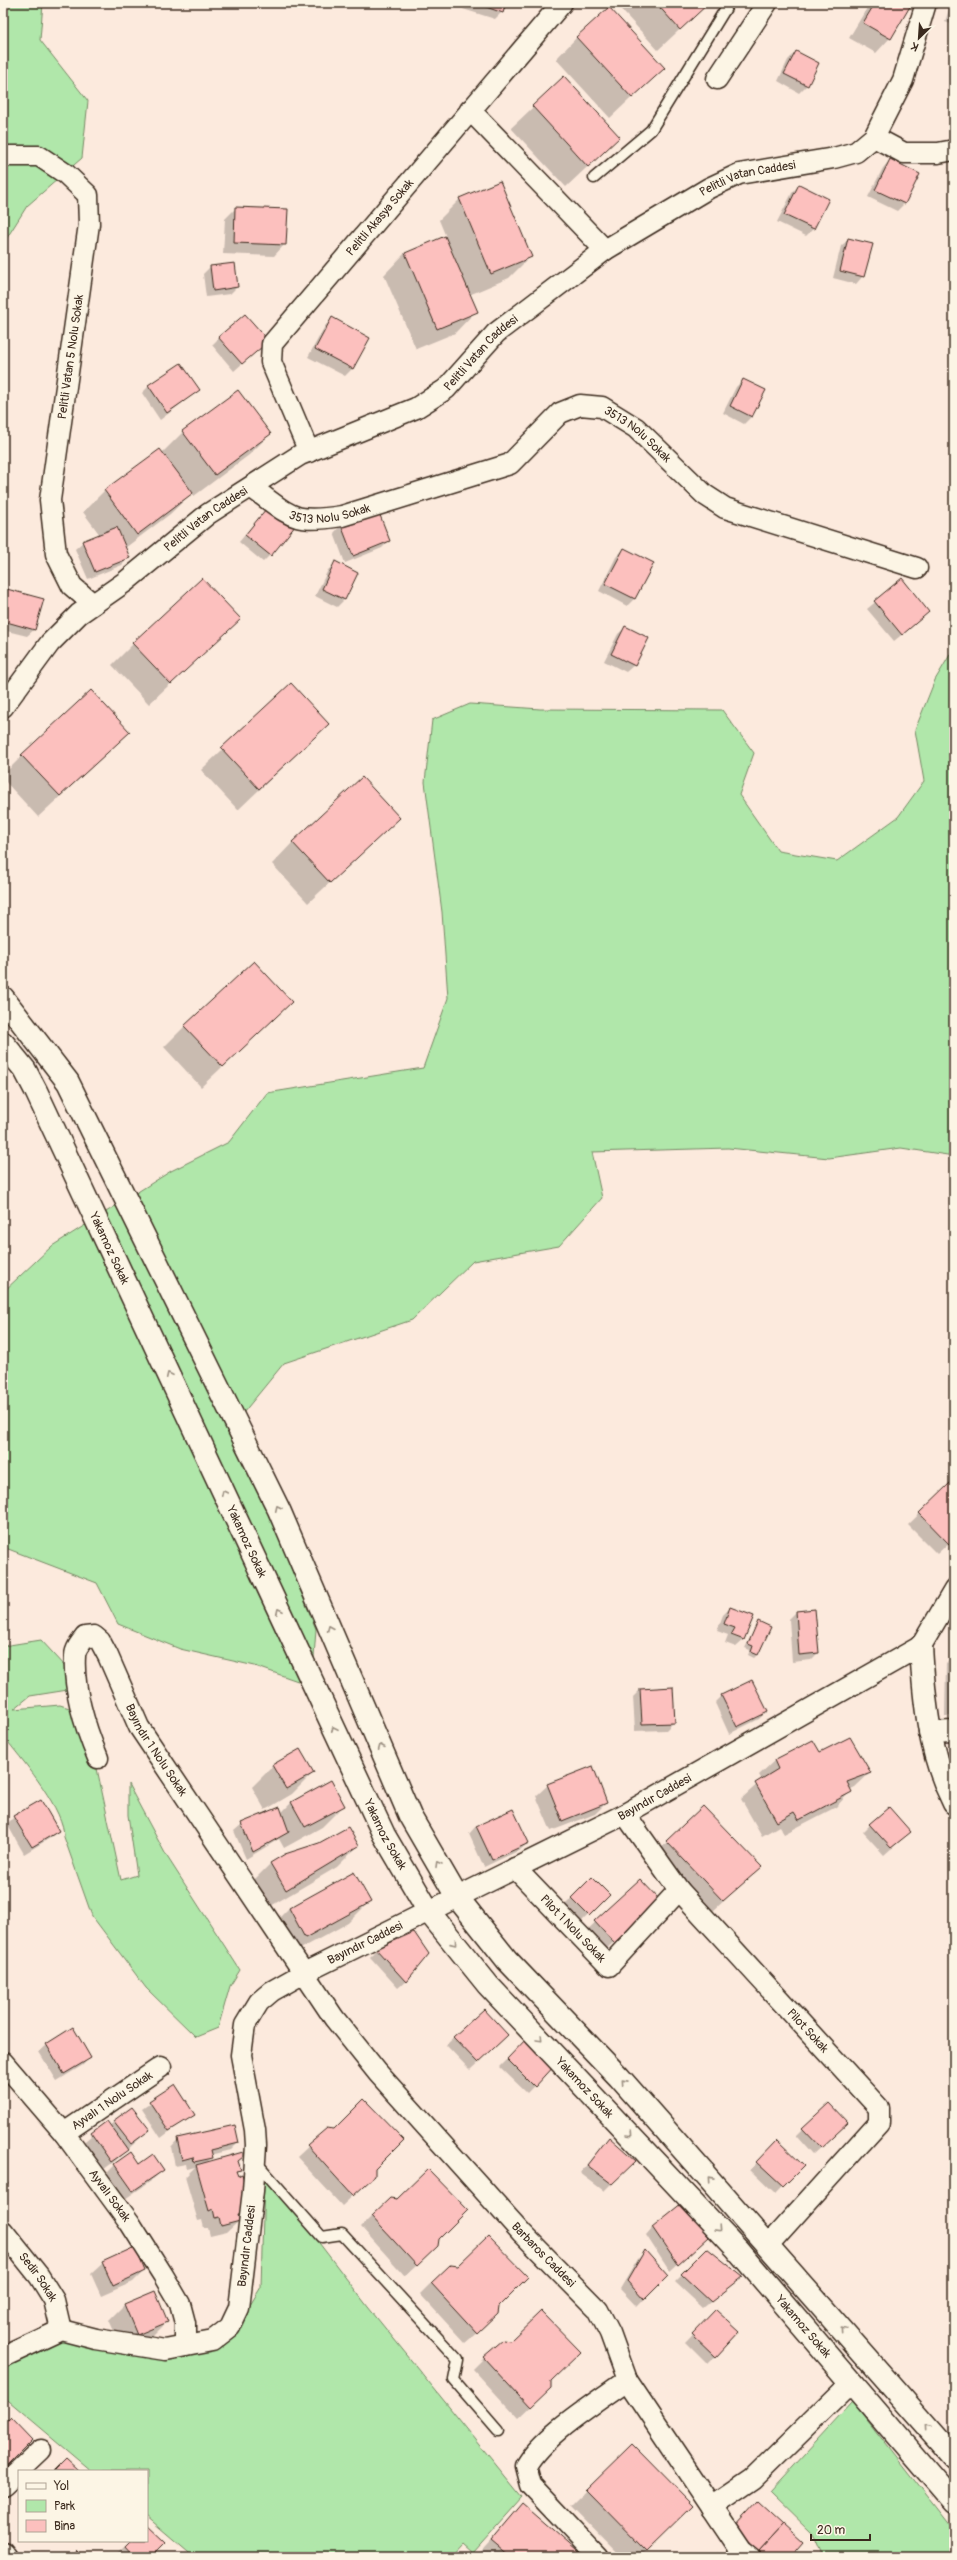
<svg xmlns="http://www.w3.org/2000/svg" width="957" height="2560" font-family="Pangolin,sans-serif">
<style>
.green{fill:#b0e7aa;stroke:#768864}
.shadow{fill:#0003}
.building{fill:#fcc0be;stroke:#3b2a1e}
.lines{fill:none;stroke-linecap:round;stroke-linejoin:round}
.lane-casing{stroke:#3b2a1e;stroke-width:13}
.street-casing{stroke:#3b2a1e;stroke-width:23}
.secondary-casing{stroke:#3b2a1e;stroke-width:25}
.lane{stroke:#fcf5e5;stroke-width:10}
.street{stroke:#fcf5e5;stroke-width:20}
.secondary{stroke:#fcf5e5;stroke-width:22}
.oneway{stroke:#9c9082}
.labels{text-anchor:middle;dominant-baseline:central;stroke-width:3;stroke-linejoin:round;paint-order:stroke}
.street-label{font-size:12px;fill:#3b2a1e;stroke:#fcf5e5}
</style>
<rect width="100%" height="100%" fill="#fceadd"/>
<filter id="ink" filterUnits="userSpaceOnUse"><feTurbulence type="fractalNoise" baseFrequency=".025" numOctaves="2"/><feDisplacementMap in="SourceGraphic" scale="8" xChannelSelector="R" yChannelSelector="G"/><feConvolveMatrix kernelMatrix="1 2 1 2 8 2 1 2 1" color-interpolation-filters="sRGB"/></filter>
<g filter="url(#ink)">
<g class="green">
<polygon points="3,3 43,3 40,40 88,101 82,158 27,206 3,244"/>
<polygon points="954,648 954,1156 901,1148 829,1158 728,1148 592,1152 602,1198 559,1246 473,1261 412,1320 284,1363 239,1418 276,1531 316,1629 312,1686 255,1666 180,1649 118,1624 97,1583 3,1547 3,1292 52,1246 171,1171 229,1142 267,1093 423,1068 448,998 442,912 425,782 432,720 470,704 540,709 722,710 754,753 739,795 778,851 837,861 898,817 924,781 915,730 935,680"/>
<path d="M41 1640 66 1667 74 1689 30 1696 14 1709 60 1705 85 1713 121 1880 137 1875 128 1815V1784L166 1855 240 1970 230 1986 218 2028 196 2037 146 1988 92 1916 64 1837C65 1811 25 1763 8 1742L3 1740V1646Z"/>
<polygon points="264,2177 284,2197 368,2307 522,2497 472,2553 462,2544 450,2557 195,2557 147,2516 147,2471 92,2471 3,2396 3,2368 59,2338 177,2341 238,2325 261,2287"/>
<polygon points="853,2402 954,2531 954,2557 822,2557 812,2533 770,2492"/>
</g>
<g class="shadow">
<polygon points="465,3 505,3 502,12 495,19 463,9"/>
<polygon points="615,3 708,3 658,50"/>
<polygon points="870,3 911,3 890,38 876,53 849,38"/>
<polygon points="951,3 954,3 954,25 945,22"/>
<polygon points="577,37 663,68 610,118 556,59"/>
<polygon points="796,52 807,85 799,93 778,81 788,60"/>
<polygon points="564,78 619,137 566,187 511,128"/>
<polygon points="890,160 918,174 904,204 897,211 868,197 883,168"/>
<polygon points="799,185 828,199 813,229 806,236 777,222 792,193"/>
<polygon points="460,199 531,256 509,278 469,295 476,311 455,333 416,349 384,275 405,253 446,237 439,220"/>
<polygon points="236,208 285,244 274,256 223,254 225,219"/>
<polygon points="849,239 863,276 856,284 833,278 841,246"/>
<polygon points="210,267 237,287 230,294 206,297 203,274"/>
<polygon points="332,319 369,338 352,369 345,376 308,357 325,326"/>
<polygon points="219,338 260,348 234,371 212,345"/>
<polygon points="743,380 752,416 744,424 723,413 736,387"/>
<polygon points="149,386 199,390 160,420 142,393"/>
<polygon points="183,432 270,434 249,455 194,496 192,493 170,514 125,548 129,557 122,565 88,579 75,549 83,542 100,535 83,512 104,491 160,450 162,453"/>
<polygon points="270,505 270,555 263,562 239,542"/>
<polygon points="341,525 389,541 382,548 345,563 334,533"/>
<polygon points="624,549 635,598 627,606 599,591 616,557"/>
<polygon points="336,563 357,573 344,600 337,607 315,596 328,570"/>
<polygon points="902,580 921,619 894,641 867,609"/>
<polygon points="3,589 35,629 27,636 3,630"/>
<polygon points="239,619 149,704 112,665 133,644"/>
<polygon points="626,627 634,665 626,672 604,661 618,634"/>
<polygon points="291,685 328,724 238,810 201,770"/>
<polygon points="107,753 38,817 3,779 3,775 22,756"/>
<polygon points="399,818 308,903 272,864 293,842"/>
<polygon points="291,1002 201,1087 164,1047 185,1026"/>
<polygon points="950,1484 954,1488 954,1538 937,1554 908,1525"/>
<polygon points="730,1608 752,1616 744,1640 736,1647 725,1643 728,1635 717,1631 723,1615"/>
<polygon points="814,1610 818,1653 811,1660 792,1662 789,1619 796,1612"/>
<polygon points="758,1622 757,1655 754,1658 748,1655 750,1650 745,1648"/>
<polygon points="954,1656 954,1716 945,1716 946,1664"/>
<polygon points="640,1690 674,1722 666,1730 635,1731 633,1697"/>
<polygon points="722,1696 766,1712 759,1719 729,1734 715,1703"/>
<polygon points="813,1741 820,1753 870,1773 855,1787 849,1790 850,1792 836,1807 784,1834 779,1826 762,1836 741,1799 762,1780 759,1775 774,1761"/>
<polygon points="954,1760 954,1800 943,1771"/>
<polygon points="273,1766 313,1773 292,1794 265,1810 252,1787"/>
<polygon points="548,1785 606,1803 595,1814 551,1831 536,1796"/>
<polygon points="292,1802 344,1805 322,1827 284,1848 279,1839 246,1859 234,1831 242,1824 281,1813"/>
<polygon points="703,1807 760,1867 712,1912 656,1853"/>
<polygon points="14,1817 58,1831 50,1838 24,1854 7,1824"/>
<polygon points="870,1825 902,1839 884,1855 863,1832"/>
<polygon points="476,1826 528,1843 520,1850 484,1867 469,1834"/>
<polygon points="358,1846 337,1867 264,1910 249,1885 270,1864 286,1855"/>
<polygon points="592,1878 609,1895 581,1922 564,1906"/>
<polygon points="640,1880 647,1911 602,1953 584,1933"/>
<polygon points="369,1902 348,1923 284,1958 268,1929 289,1908"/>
<polygon points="377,1950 406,1981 398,1988 370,1957"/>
<polygon points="484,2010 500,2042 470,2070 446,2045"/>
<polygon points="528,2039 555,2064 527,2093 500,2067"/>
<polygon points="47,2045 90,2057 83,2065 57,2081 39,2052"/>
<polygon points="175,2086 193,2114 161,2138 142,2109"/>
<polygon points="114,2122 149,2130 115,2161 100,2172 80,2145 107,2123 109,2126"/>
<polygon points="327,2129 374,2169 362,2187 342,2206 297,2157"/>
<polygon points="803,2129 839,2131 813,2155 796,2136"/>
<polygon points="609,2138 634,2161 604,2191 580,2173"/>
<polygon points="178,2139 238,2143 231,2150 211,2155 212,2157 206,2163 242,2157 237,2162 239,2169 236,2173 242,2192 242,2212 238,2217 239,2221 227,2232 210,2236 208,2228 204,2228 202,2220 198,2221 185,2177 195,2167 187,2169 186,2164 175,2166 171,2147"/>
<polygon points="770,2149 802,2166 775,2194 750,2170"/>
<polygon points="115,2165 139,2165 163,2170 151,2181 122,2201 104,2176"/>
<polygon points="372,2216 438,2239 426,2257 405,2276 361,2227"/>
<polygon points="653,2227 701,2244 670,2272 646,2235"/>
<polygon points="707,2250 742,2277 703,2308 675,2282"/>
<polygon points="645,2252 667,2276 637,2307 620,2289 638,2259"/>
<polygon points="103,2263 144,2271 133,2282 101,2296 91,2274"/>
<polygon points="431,2283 498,2306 486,2325 465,2343 420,2294"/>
<polygon points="155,2292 167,2322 152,2337 122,2349 109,2320 124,2305"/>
<polygon points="709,2318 716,2356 708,2364 686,2342"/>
<polygon points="484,2358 550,2381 538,2399 518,2418 473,2369"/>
<polygon points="633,2445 692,2505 639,2557 623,2557 572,2505"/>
<polygon points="522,2505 582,2557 476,2556"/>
<polygon points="751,2509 790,2557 751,2557 726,2535"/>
<polygon points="147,2526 150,2557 115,2557 131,2541 147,2541"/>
</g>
<g class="building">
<polygon points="475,3 506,3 503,13"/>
<polygon points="656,3 709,3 680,30"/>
<polygon points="875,3 912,3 891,39 863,23"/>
<polygon points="609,7 665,68 632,98 576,37"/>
<polygon points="796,51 819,63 808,86 784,74"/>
<polygon points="564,76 620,137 588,167 532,106"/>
<polygon points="890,159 920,174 905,204 875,190"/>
<polygon points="500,181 532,257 491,274 459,198"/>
<polygon points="799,184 829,199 814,229 784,215"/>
<polygon points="235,207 288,209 286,245 234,243"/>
<polygon points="445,236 478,312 437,329 405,253"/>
<polygon points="848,238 873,244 864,277 840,271"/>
<polygon points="235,263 238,287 213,291 210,266"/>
<polygon points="245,314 269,341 242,364 218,337"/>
<polygon points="332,317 370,338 353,369 315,349"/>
<polygon points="181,363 200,390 167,413 148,385"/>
<polygon points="743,379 766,390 752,417 730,406"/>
<polygon points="238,390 271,434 215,475 182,431"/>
<polygon points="160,449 193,493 137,535 104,490"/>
<polygon points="270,504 296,525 271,556 245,535"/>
<polygon points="378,510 390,541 353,556 341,525"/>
<polygon points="117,527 130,558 95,572 82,541"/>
<polygon points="624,548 654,563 635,599 605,584"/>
<polygon points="335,561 358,573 345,600 322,589"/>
<polygon points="202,578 241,619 171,684 132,643"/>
<polygon points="902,578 929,612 902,635 874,601"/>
<polygon points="3,588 44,599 35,630 3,621"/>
<polygon points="625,626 649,638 635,666 611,654"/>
<polygon points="291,683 329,724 259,789 221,748"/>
<polygon points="91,690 130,732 60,796 21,755"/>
<polygon points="362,777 400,818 330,883 292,842"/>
<polygon points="254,961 292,1002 223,1067 184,1026"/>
<polygon points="950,1483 954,1486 954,1539 949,1544 919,1513"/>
<polygon points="730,1607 754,1616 744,1640 731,1635 735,1628 724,1624"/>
<polygon points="815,1609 819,1653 799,1655 796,1611"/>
<polygon points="758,1621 771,1627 758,1655 751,1652 753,1646 748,1644"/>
<polygon points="752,1680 768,1712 737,1727 721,1695"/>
<polygon points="673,1687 675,1723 642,1724 640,1689"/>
<polygon points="850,1737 871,1773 847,1782 852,1792 799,1820 794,1812 777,1822 755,1783 778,1769 774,1760 813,1740 820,1752"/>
<polygon points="300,1749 314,1773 286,1789 272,1765"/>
<polygon points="593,1766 607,1803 562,1821 547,1784"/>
<polygon points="331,1780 345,1806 305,1827 291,1802"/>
<polygon points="41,1800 59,1831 32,1847 13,1816"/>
<polygon points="703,1806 762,1867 723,1901 666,1841"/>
<polygon points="280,1807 289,1832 253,1852 241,1823"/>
<polygon points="889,1807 911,1832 891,1848 869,1824"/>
<polygon points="513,1809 529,1843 492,1860 476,1826"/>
<polygon points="348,1827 359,1846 286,1890 270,1863 285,1854 319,1843"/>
<polygon points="354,1872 371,1902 305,1938 289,1908"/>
<polygon points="592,1877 610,1895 589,1916 571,1898"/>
<polygon points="640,1879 660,1900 614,1943 594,1921"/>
<polygon points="414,1932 429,1954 406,1982 376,1949"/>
<polygon points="484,2009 508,2035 478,2063 453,2037"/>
<polygon points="73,2027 91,2058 64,2074 46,2044"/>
<polygon points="528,2037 556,2064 535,2087 507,2059"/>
<polygon points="175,2084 195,2115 169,2131 149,2101"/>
<polygon points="364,2099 404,2140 375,2169 375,2176 353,2196 307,2145 327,2128 334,2129"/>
<polygon points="829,2103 848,2123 821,2148 802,2128"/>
<polygon points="132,2107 150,2130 131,2144 113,2121"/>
<polygon points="107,2121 128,2150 111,2162 91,2133"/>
<polygon points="235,2125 239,2143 211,2150 213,2158 194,2162 193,2157 182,2160 177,2138"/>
<polygon points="609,2137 636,2161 612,2184 587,2165"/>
<polygon points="777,2140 804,2166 783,2187 756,2162"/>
<polygon points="131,2152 139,2164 153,2154 164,2170 133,2191 114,2164"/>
<polygon points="243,2152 243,2157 238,2161 241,2170 236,2171 238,2176 242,2174 246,2189 242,2192 246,2204 241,2205 244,2213 238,2214 240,2221 221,2226 219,2217 215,2218 213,2209 209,2211 196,2165"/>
<polygon points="428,2169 468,2210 439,2239 438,2246 417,2266 371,2216 390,2198 397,2199"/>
<polygon points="3,2177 8,2183 3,2188"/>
<polygon points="682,2203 709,2237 678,2265 652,2227"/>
<polygon points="488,2236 528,2277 499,2306 498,2313 477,2333 431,2283 450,2265 457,2266"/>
<polygon points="135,2247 145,2271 113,2286 102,2262"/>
<polygon points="707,2248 743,2277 711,2302 681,2274"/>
<polygon points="645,2250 668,2276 644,2300 627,2281"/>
<polygon points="155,2291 168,2322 137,2335 124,2304"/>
<polygon points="716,2309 740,2331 716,2357 692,2334"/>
<polygon points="541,2311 581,2352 551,2381 551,2388 530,2408 483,2357 503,2340 510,2341"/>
<polygon points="11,2417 33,2440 3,2470 3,2425"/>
<polygon points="633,2444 693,2505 646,2551 586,2490"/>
<polygon points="66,2459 79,2471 54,2471"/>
<polygon points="758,2500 784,2524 759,2551 733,2527"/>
<polygon points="522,2503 584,2557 509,2557 490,2541"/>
<polygon points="784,2524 804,2542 791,2557 766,2557 759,2551"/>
<polygon points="147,2525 166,2543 152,2557 135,2557 125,2546 130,2541 147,2541"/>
<polygon points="78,2550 85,2557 71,2557"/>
<polygon points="717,2552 723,2557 712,2557"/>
</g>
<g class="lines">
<defs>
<g id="lane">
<polyline points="594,178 651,130 729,3"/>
<polyline points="256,2162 322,2237 342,2234 458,2360 454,2380 498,2431"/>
</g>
<g id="street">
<polyline points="717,79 767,3"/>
<polyline points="470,110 605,250"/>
<polyline points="874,137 904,153 938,153 954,150"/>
<polyline points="3,156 39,156 66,174 88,195 89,224 50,500 56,554 72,586 93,604"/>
<path id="s1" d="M309 452 271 362 272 344 562 3"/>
<path id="s2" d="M252 488C292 516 291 524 342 516L510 464 560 413 580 405 602 407 636 428 705 495 725 508 917 568"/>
<path id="s3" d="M3 707 50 643 79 614 125 582 208 514 300 455 416 408 446 389 496 333 605 250 709 188 739 174 834 158 856 152 874 137 903 80 926 3"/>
<polyline points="929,1732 954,1731"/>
<path id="s4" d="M98 1758C85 1727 73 1689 75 1656 75 1649 81 1642 85 1637L94 1636 100 1641 108 1656 139 1727 334 2018 378 2073 522 2233 598 2310 610 2333 627 2380 741 2550 750 2557"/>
<path id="s5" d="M625 1814 679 1890 879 2108V2122L768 2245"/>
<path id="s6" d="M515 1868 609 1966 679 1890"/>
<path id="s7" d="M3 2062 64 2133 130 2223 163 2275 180 2304 185 2323V2346"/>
<path id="s8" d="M64 2133 161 2067"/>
<path id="s9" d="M3 2231 39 2276 54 2300 61 2330"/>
<path id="s10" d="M3 2357 61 2330 96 2339 165 2350 212 2341 230 2327 239 2308 253 2191 256 2145 255 2130 241 2055 245 2025 259 2002 272 1991 304 1973 625 1814 921 1646 954 1590"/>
<polyline points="3,2486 41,2450"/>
<polyline points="712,2507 753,2479 852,2382"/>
<polyline points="3,2552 7,2557"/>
<path d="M599 2557 531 2485 526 2466C544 2434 597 2402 627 2380"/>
</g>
<g id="secondary">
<polyline points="3,998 68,1082 279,1510 410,1816 457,1897 507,1960 619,2077 954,2457"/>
<path id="s11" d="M3 1043 25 1070 36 1091 384 1835 429 1912 488 1985 737 2249 954 2502"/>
<path d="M921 1646C924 1701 929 1754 954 1803"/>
</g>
</defs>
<use href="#lane" class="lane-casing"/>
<use href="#street" class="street-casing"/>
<use href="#secondary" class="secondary-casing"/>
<use href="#lane" class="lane"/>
<use href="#street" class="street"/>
<use href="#secondary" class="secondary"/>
</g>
<defs><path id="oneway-chevron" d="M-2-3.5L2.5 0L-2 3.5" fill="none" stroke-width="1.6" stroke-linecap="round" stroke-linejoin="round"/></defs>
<g class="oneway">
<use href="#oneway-chevron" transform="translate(169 1375) rotate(-115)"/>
<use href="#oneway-chevron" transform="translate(224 1493) rotate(-115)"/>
<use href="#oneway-chevron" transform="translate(278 1508) rotate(-115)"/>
<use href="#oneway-chevron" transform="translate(279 1611) rotate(-115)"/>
<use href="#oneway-chevron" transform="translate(330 1628) rotate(-113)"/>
<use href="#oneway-chevron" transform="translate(334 1729) rotate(-115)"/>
<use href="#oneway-chevron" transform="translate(381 1747) rotate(-113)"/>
<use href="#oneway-chevron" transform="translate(438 1864) rotate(-120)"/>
<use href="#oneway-chevron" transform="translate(454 1943) rotate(51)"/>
<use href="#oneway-chevron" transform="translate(540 2039) rotate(47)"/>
<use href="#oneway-chevron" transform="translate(624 2082) rotate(-132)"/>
<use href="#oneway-chevron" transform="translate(630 2134) rotate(47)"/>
<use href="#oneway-chevron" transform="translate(710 2179) rotate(-132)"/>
<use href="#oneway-chevron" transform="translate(718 2229) rotate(47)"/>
<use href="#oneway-chevron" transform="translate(843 2329) rotate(-131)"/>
<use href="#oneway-chevron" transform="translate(928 2427) rotate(-131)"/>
</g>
</g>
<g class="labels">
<g class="street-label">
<text stroke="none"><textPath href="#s3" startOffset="927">Pelitli Vatan Caddesi</textPath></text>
<text stroke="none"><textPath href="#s1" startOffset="282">Pelitli Akasya Sokak</textPath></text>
<text stroke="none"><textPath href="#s3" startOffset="604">Pelitli Vatan Caddesi</textPath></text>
<text transform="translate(71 357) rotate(-82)">Pelitli Vatan 5 Nolu Sokak</text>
<text stroke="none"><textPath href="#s2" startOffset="435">3513 Nolu Sokak</textPath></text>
<text stroke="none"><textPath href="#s2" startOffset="87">3513 Nolu Sokak</textPath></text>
<text stroke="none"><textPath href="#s3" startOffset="279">Pelitli Vatan Caddesi</textPath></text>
<text stroke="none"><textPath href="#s11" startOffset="232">Yakamoz Sokak</textPath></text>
<text stroke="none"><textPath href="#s11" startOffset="556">Yakamoz Sokak</textPath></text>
<text stroke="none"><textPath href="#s4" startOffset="267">Bayındır 1 Nolu Sokak</textPath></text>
<text stroke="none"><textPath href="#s10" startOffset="1020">Bayındır Caddesi</textPath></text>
<text stroke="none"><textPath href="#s11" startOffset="880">Yakamoz Sokak</textPath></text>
<text stroke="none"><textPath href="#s6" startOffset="84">Pilot 1 Nolu Sokak</textPath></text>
<text stroke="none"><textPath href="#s10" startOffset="696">Bayındır Caddesi</textPath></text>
<text stroke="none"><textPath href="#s5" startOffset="284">Pilot Sokak</textPath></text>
<text stroke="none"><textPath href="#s11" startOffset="1204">Yakamoz Sokak</textPath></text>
<text stroke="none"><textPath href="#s8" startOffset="58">Ayvalı 1 Nolu Sokak</textPath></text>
<text stroke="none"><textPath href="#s7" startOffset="171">Ayvalı Sokak</textPath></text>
<text stroke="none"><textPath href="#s10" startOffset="324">Bayındır Caddesi</textPath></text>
<text stroke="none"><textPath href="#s4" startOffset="905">Barbaros Caddesi</textPath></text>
<text stroke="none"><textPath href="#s9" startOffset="58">Sedir Sokak</textPath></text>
<text stroke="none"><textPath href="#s11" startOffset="1528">Yakamoz Sokak</textPath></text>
</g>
</g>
<rect width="957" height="2560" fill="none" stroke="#fcf5e5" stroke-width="16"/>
<rect x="8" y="8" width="941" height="2544" fill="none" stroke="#3b2a1e" stroke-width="1.5" filter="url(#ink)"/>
<rect x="18" y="2470" width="130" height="72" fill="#fcf5e5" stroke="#afa495"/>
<rect x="26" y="2483" width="20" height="6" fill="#fcf5e5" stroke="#afa495"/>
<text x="54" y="2490" font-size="12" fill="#3b2a1e">Yol</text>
<rect x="26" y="2500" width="20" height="12" fill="#b0e7aa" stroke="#afa495"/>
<text x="54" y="2510" font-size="12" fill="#3b2a1e">Park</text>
<rect x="26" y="2520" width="20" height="12" fill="#fcc0be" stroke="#afa495"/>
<text x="54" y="2530" font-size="12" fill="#3b2a1e">Bina</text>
<g transform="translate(919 38) rotate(205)" stroke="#fcf5e5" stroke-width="3" paint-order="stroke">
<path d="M0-3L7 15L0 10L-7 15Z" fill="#3b2a1e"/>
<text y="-6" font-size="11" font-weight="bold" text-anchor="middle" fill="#3b2a1e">K</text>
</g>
<path d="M811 2534v6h59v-6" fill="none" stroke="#3b2a1e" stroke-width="2"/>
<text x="817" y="2534" font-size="12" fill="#3b2a1e" stroke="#fcf5e5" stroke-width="3" paint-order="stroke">20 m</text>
</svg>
